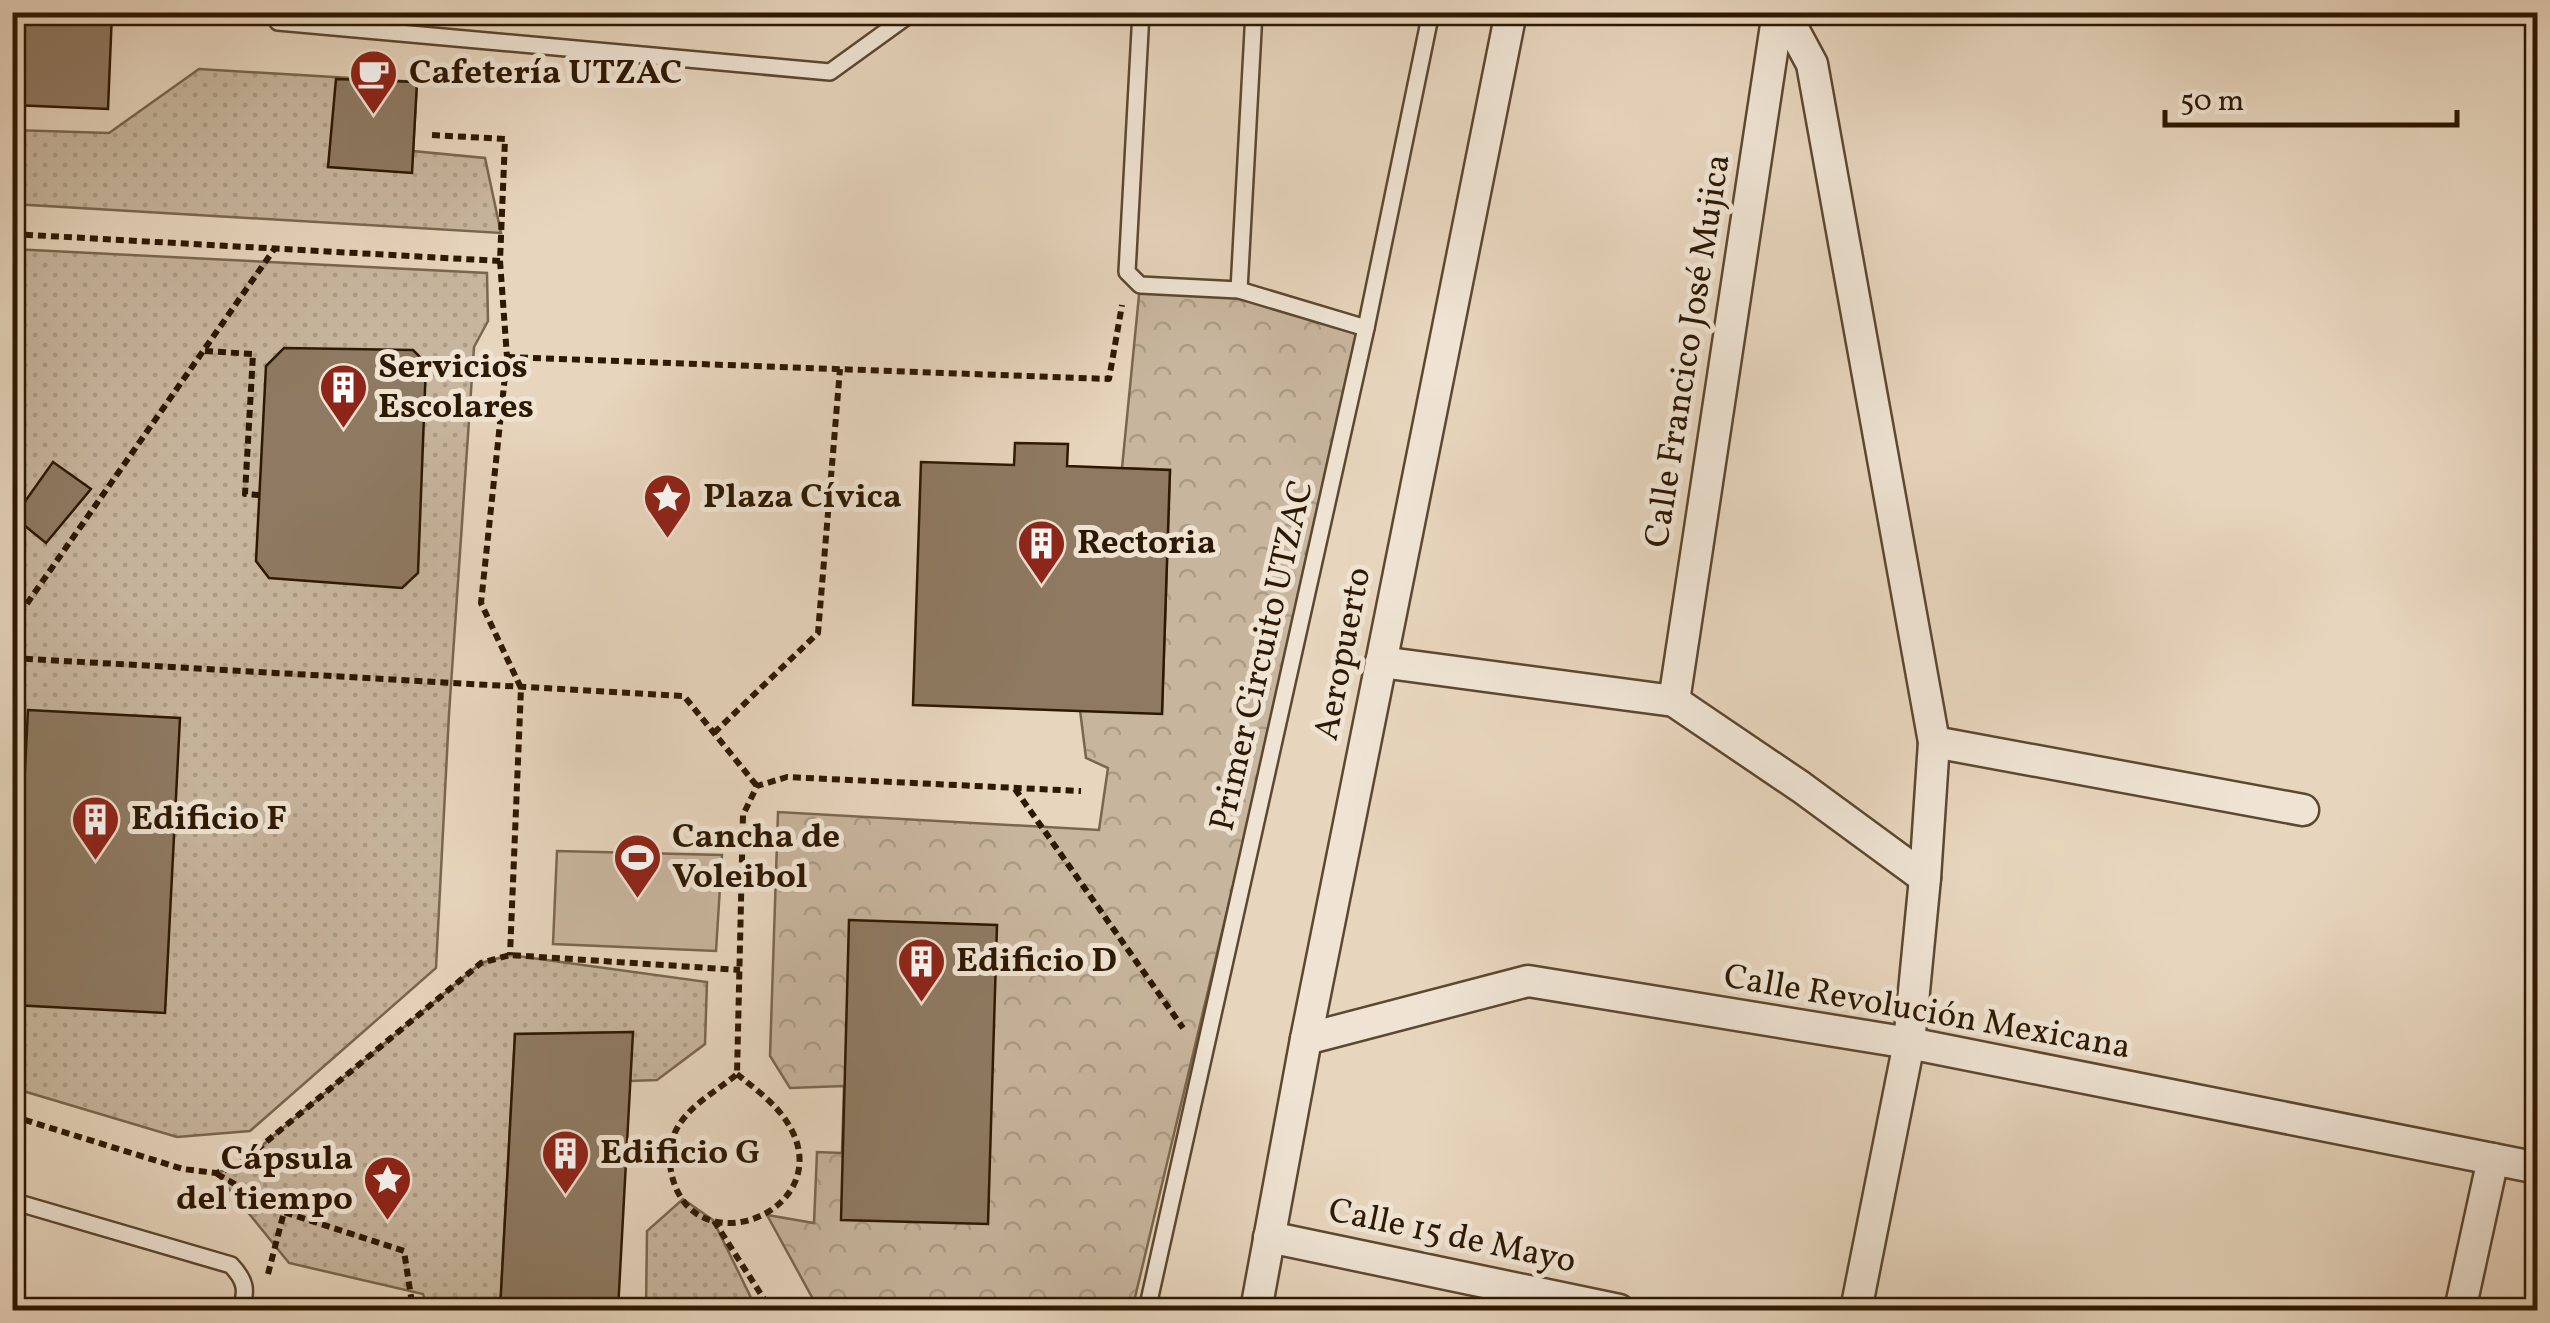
<svg xmlns="http://www.w3.org/2000/svg" width="2550" height="1323" font-family="Vollkorn,serif">
<style>
.green{fill:#c7b59d;stroke:#7a664e;stroke-width:2.5}
.forest{fill:url(#forest-crowns);stroke:#7a664e;stroke-width:2.5}
.park{fill:url(#park-dots);stroke:#7a664e;stroke-width:2.5}
.building{fill:#8e7a62;stroke:#2d1800;stroke-width:2.5}
.lines{fill:none;stroke-linecap:round;stroke-linejoin:round}
.lane-casing{stroke:#5c472f;stroke-width:20}
.street-casing{stroke:#5c472f;stroke-width:35}
.path{stroke:#2d1800;stroke-width:6;stroke-dasharray:8 5;stroke-linecap:butt}
.lane{stroke:#efe4d4;stroke-width:15}
.street{stroke:#efe4d4;stroke-width:30}
.labels{text-anchor:middle;dominant-baseline:central;stroke-width:10;stroke-linejoin:round;paint-order:stroke}
.poi-label{font-size:35px;font-weight:bold;fill:#2d1800;stroke:#efe4d4;text-anchor:start}
.street-label{font-size:35px;fill:#2d1800;stroke:#efe4d4}
</style>
<defs>
<pattern id="forest-crowns" width="20" height="18" patternUnits="userSpaceOnUse" patternTransform="scale(2.5)"><rect width="20" height="18" fill="#c7b59d"/><path d="M2 6a3 3 0 1 1 6 0M12 15a3 3 0 1 1 6 0" fill="none" stroke="#ab9b85"/></pattern>
<pattern id="park-dots" width="8" height="8" patternUnits="userSpaceOnUse" patternTransform="scale(2.5)"><rect width="8" height="8" fill="#c7b59d"/><path d="M2 2h.1M6 6h.1" fill="none" stroke="#ab9b85" stroke-width="1.8" stroke-linecap="round"/></pattern>
</defs>
<rect width="100%" height="100%" fill="#e7d5bd"/>
<filter id="stains"><feTurbulence type="fractalNoise" baseFrequency=".002" numOctaves="4"/><feColorMatrix values="0 0 0 0 .2 0 0 0 0 .09 0 0 0 0 .02 0 0 0 .5 -.17"/></filter>
<radialGradient id="worn" r=".72"><stop offset=".6" stop-color="#630" stop-opacity="0"/><stop offset="1" stop-color="#630" stop-opacity=".3"/></radialGradient>
<polygon class="green" points="557,851 722,855 716,951 553,944"/>
<polygon class="forest" points="1140,285 1239,290 1366,328 1132,1310 819,1310 767,1215 814,1223 817,1152 842,1153 844,1086 790,1088 770,1056 778,812 1099,830 1108,768 1086,758 1080,710 1162,713 1170,470 1122,468"/>
<g class="park">
<polygon points="199,69 417,82 413,151 485,158 501,233 13,204 12,130 109,133"/>
<polygon points="12,249 487,273 488,321 474,347 449,714 436,968 250,1131 177,1137 13,1088"/>
<polygon points="510,955 707,982 705,1044 657,1080 630,1081 632,1032 515,1034 500,1310 428,1310 423,1294 289,1263 216,1173 236,1167 481,963"/>
<polygon points="683,1199 713,1220 757,1310 646,1310 647,1231"/>
</g>
<g class="building">
<polygon points="12,12 112,12 108,109 12,105"/>
<polygon points="336,79 417,82 412,173 328,167"/>
<polygon points="284,348 413,350 426,363 418,573 402,588 269,578 256,561 266,366"/>
<polygon points="1015,443 1068,444 1067,466 1170,470 1162,714 913,705 921,462 1014,465"/>
<polygon points="53,462 91,489 46,543 14,517"/>
<polygon points="28,710 180,718 165,1013 13,1005"/>
<polygon points="849,920 997,925 988,1224 841,1220"/>
<polygon points="633,1032 618,1310 500,1310 515,1034"/>
</g>
<g class="lines">
<defs>
<g id="lane">
<polyline points="274,12 278,22 830,72 913,12"/>
<polyline points="1141,12 1127,272 1140,285 1239,290 1366,328"/>
<polyline points="1239,290 1254,12"/>
<path d="M12 1201 231 1265C246 1281 247 1290 241 1310"/>
<polyline points="1147,1310 1366,328 1431,12"/>
</g>
<g id="street">
<polyline points="1784,12 1812,64 1934,742 1925,878 1909,1043 1856,1310"/>
<polyline points="1381,662 1674,701 1801,787 1925,878"/>
<polyline points="1674,701 1778,12"/>
<polyline points="1934,742 2303,810"/>
<polyline points="1306,1039 1528,981 1909,1043 2538,1168"/>
<polyline points="1269,1237 1619,1310"/>
<polyline points="1256,1310 1306,1039 1511,12"/>
<polyline points="2460,1310 2493,1159"/>
</g>
</defs>
<use href="#lane" class="lane-casing"/>
<use href="#street" class="street-casing"/>
<g class="path">
<polyline points="12,234 500,261 505,139 432,135"/>
<polyline points="500,261 507,357 481,603 521,688 510,955"/>
<polyline points="205,351 253,354 245,494 259,495"/>
<polyline points="507,357 1109,379 1122,305"/>
<polyline points="12,625 275,248"/>
<polyline points="12,658 684,696 757,786"/>
<polyline points="714,733 818,633 840,369"/>
<polyline points="1015,789 1183,1028"/>
<path d="M737 1074C754 1088 775 1103 787 1122 843 1208 695 1270 672 1176 667 1155 670 1135 684 1118 697 1101 721 1088 737 1074L743 815 757 786 787 777 1081 791"/>
<polyline points="12,1116 183,1169 216,1173 236,1167 481,963 510,955 740,970"/>
<polyline points="217,1174 284,1212 404,1251 413,1310"/>
<polyline points="714,1221 771,1310"/>
<polyline points="268,1274 284,1212"/>
</g>
<use href="#lane" class="lane"/>
<use href="#street" class="street"/>
</g>
<defs>
<symbol id="cafe-pin" viewBox="-11 -11 22 30"><path d="M0 17L-7.5 6A9.5 9.5 0 1 1 7.5 6Z" fill="#8f2418" stroke="#efe4d4"/><path d="M-5.5-4.5H6V0H3Q3 3.5 0 3.5H-2.5Q-5.5 3.5-5.5 0ZM3-3.2v2h1.7v-2ZM-6 4.5H4V6H-6Z" fill="#fff"/></symbol>
<symbol id="building-pin" viewBox="-11 -11 22 30"><path d="M0 17L-7.5 6A9.5 9.5 0 1 1 7.5 6Z" fill="#8f2418" stroke="#efe4d4"/><path d="M-4-6H4V6H1V3H-1V6H-4ZM-2.5-4.3h1.7v1.8h-1.7ZM.8-4.3h1.7v1.8H.8ZM-2.5-1h1.7V.8h-1.7ZM.8-1h1.7V.8H.8Z" fill="#fff"/></symbol>
<symbol id="sight-pin" viewBox="-11 -11 22 30"><path d="M0 17L-7.5 6A9.5 9.5 0 1 1 7.5 6Z" fill="#8f2418" stroke="#efe4d4"/><path d="M0-6L1.8-2.2L6-1.7L2.9 1.2L3.7 5.4L0 3.3L-3.7 5.4L-2.9 1.2L-6-1.7L-1.8-2.2Z" fill="#fff"/></symbol>
<symbol id="stadium-pin" viewBox="-11 -11 22 30"><path d="M0 17L-7.5 6A9.5 9.5 0 1 1 7.5 6Z" fill="#8f2418" stroke="#efe4d4"/><path d="M0-5a6.5 5 0 1 0 0 10a6.5 5 0 1 0 0-10ZM-3.5-1.8h7v3.6h-7Z" fill="#fff"/></symbol>
</defs>
<g fill-rule="evenodd">
<use href="#cafe-pin" x="346" y="46" width="55" height="75"/>
<use href="#building-pin" x="316" y="360" width="55" height="75"/>
<use href="#sight-pin" x="640" y="470" width="55" height="75"/>
<use href="#building-pin" x="1014" y="516" width="55" height="75"/>
<use href="#building-pin" x="68" y="792" width="55" height="75"/>
<use href="#stadium-pin" x="610" y="830" width="55" height="75"/>
<use href="#building-pin" x="894" y="934" width="55" height="75"/>
<use href="#building-pin" x="538" y="1126" width="55" height="75"/>
<use href="#sight-pin" x="360" y="1152" width="55" height="75"/>
</g>
<g class="labels">
<g class="poi-label">
<text x="409" y="74">Cafetería UTZAC</text>
<text x="378" y="368">Servicios<tspan x="378" dy="40">Escolares</tspan></text>
<text x="703" y="498">Plaza Cívica</text>
<text x="1077" y="544">Rectoria</text>
<text x="131" y="820">Edificio F</text>
<text x="672" y="838">Cancha de<tspan x="672" dy="40">Voleibol</tspan></text>
<text x="956" y="962">Edificio D</text>
<text x="600" y="1154">Edificio G</text>
<text x="353" y="1160" text-anchor="end">Cápsula<tspan x="353" dy="40">del tiempo</tspan></text>
</g>
<g class="street-label">
<text transform="translate(1689 351) rotate(-81)">Calle Francico José Mujica</text>
<text transform="translate(1344 654) rotate(-79)">Aeropuerto</text>
<text transform="translate(1263 656) rotate(-77)">Primer Circuito UTZAC</text>
<text transform="translate(1927 1013) rotate(10)">Calle Revolución Mexicana</text>
<text transform="translate(1452 1237) rotate(12)">Calle 15 de Mayo</text>
</g>
</g>
<rect width="2550" height="1323" fill="none" stroke="#e7d5bd" stroke-width="50"/>
<rect x="15" y="15" width="2520" height="1293" fill="none" stroke="#2d1800" stroke-width="5"/>
<rect x="25" y="25" width="2500" height="1273" fill="none" stroke="#2d1800" stroke-width="2.5"/>
<path d="M2165 110v15h292v-15" fill="none" stroke="#2d1800" stroke-width="5"/>
<text x="2180" y="110" font-size="30" fill="#2d1800" stroke="#efe4d4" stroke-width="8" paint-order="stroke">50 m</text>
<rect width="100%" height="100%" filter="url(#stains)"/>
<rect width="100%" height="100%" fill="url(#worn)"/>
</svg>
